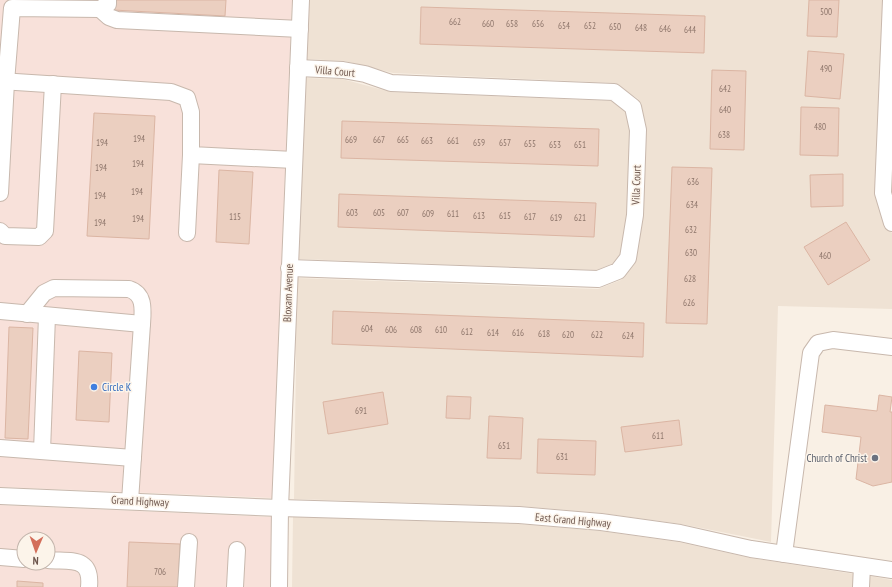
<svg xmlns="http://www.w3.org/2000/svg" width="892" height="587" font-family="'PT Sans Narrow',sans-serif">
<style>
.residential{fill:#efe2d4}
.commercial{fill:#f8e1da;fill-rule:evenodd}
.building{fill:#ebcfc0;stroke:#dbb5a3}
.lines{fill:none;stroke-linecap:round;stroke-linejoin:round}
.minor-casing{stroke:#c8b8ad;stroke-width:18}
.minor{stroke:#fff;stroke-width:16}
.shop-dot{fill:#3f7fe0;stroke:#fcf4ea;stroke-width:1.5}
.worship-dot{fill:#6b7280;stroke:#fcf4ea;stroke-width:1.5}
.labels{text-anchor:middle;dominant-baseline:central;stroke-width:3;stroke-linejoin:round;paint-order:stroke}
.number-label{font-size:9px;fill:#8d756a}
.street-label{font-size:11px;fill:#6e574e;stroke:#fcf4ea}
.shop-label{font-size:11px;fill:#366cbe;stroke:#fcf4ea;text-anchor:start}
.worship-label{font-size:11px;fill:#5b616d;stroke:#fcf4ea;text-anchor:end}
</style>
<rect width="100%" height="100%" fill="#f9f0e5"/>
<g class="residential">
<polygon points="309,0 883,0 875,192 884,226 892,233 892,309 778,306 771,542 681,524 601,513 520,506 294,499 296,362 295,339 297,278 598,289 621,280 636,259 643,216 646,127 641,104 638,99 615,83 393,73 345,61 306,59"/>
<polygon points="306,78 342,79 391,92 612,101 626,112 630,131 627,215 621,254 614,263 597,270 298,259"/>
<polygon points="293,517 519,524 600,531 678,542 750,558 854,574 853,587 292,587"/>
<polygon points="870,576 892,580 892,587 869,587"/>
</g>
<g class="commercial">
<polygon points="0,0 292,0 272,498 0,487"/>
<path d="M0 505 272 517 271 587H0ZM24 539H48V563H24Z"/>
</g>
<g class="building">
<polygon points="113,0 226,0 225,16 113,10"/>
<polygon points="809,0 839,0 837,37 807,36"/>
<polygon points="421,7 705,16 704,53 420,44"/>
<polygon points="808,51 844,54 840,99 805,96"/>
<polygon points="712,70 746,71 744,150 710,149"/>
<polygon points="801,107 839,108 838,156 800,155"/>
<polygon points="94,113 155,116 149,239 87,236"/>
<polygon points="342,121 599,129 598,166 341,158"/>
<polygon points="672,167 712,168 707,324 666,323"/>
<polygon points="219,170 253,172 249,244 216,242"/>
<polygon points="843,174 843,206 811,207 810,175"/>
<polygon points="339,194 596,203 594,237 338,227"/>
<polygon points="846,222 870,260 828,285 804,247"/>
<polygon points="333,311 644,323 643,357 332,344"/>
<polygon points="9,327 33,328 28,439 5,438"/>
<polygon points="79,351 112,353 109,422 76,420"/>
<polygon points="383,392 388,424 328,434 323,402"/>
<polygon points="879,395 892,397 890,412 892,412 892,482 873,486 856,479 861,437 822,432 825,405 877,411"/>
<polygon points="447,396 471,397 470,419 446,418"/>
<polygon points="489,416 523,418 521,459 487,458"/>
<polygon points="679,420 682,445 625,452 621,427"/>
<polygon points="538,439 596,441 595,475 537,473"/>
<polygon points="129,542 180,544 178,587 127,587"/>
<polygon points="17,581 43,583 43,587 17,587"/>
</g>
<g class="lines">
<defs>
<g id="minor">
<polyline points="891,0 883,193 892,223"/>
<polyline points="100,9 109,17 117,20 300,29"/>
<polyline points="0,81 171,92 187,98 191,112 191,155 294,160"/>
<polyline points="0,193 6,82 12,8 100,9 108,4 108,0"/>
<polyline points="0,231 5,236 39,237 45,231 53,84"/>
<polyline points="187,233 191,155"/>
<polyline points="289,268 598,279 618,271 628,258 635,215 638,130 633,107 614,92 391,83 365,74 343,70 298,68"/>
<polyline points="0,311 142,324"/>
<path d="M27 314 44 293 54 288 129 289C145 294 143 310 142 324L130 501"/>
<polyline points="0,448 133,458"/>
<polyline points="42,451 47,316"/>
<polyline points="0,496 280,508 519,515 601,522 680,533 751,549 892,570"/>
<polyline points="784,554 811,353 818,343 833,340 892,347"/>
<polyline points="0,557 24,559"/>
<path d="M48 560C71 562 92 556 89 587"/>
<polyline points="186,587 189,542"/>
<polyline points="235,587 237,550"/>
<polyline points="279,587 280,508 301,0"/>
<polyline points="861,587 862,566"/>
</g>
</defs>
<use href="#minor" class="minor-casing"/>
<use href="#minor" class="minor"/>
</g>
<circle class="shop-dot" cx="94" cy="387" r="4"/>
<circle class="worship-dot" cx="875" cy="458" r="4"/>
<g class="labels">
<g class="number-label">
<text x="826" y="11">500</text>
<text x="455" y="21">662</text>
<text x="488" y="23">660</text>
<text x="512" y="23">658</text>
<text x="538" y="23">656</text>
<text x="564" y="25">654</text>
<text x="590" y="25">652</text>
<text x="615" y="26">650</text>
<text x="641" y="27">648</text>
<text x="665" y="28">646</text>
<text x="690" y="29">644</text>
<text x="826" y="68">490</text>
<text x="725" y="88">642</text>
<text x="725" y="109">640</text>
<text x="820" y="126">480</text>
<text x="724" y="134">638</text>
<text x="139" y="138">194</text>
<text x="351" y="139">669</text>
<text x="379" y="139">667</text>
<text x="403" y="139">665</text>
<text x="427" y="140">663</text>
<text x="453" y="140">661</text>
<text x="102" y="142">194</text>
<text x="479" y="142">659</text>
<text x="505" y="142">657</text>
<text x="530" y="143">655</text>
<text x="555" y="144">653</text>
<text x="580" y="144">651</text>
<text x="138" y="163">194</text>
<text x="101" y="167">194</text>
<text x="693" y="181">636</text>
<text x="137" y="191">194</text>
<text x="100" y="195">194</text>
<text x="692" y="204">634</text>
<text x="352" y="212">603</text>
<text x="379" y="212">605</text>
<text x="403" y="212">607</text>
<text x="428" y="213">609</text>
<text x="453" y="213">611</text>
<text x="479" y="215">613</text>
<text x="505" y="215">615</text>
<text x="235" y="216">115</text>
<text x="530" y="216">617</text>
<text x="556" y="217">619</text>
<text x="580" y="217">621</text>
<text x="138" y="218">194</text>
<text x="100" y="222">194</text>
<text x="691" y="229">632</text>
<text x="691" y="252">630</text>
<text x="825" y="255">460</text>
<text x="690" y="278">628</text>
<text x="689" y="302">626</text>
<text x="367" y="328">604</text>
<text x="391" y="329">606</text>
<text x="416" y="329">608</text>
<text x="441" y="329">610</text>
<text x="467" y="331">612</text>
<text x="493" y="332">614</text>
<text x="518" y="332">616</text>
<text x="544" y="333">618</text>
<text x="568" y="334">620</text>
<text x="597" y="334">622</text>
<text x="628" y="335">624</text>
<text x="361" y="410">691</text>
<text x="658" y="435">611</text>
<text x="504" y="445">651</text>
<text x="562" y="456">631</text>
<text x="160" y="571">706</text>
</g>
<g class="street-label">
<text transform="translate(335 71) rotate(5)">Villa Court</text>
<text transform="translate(636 185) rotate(-88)">Villa Court</text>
<text transform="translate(288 293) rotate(-88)">Bloxam Avenue</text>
<text transform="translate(140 501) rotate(3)">Grand Highway</text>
<text transform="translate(573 520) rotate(5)">East Grand Highway</text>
</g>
<g class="shop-label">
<text x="102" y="387">Circle K</text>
</g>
<g class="worship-label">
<text x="867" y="458">Church of Christ</text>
</g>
</g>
<g transform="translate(36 551) rotate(182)"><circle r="19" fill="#fcf4ea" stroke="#c3b5ac"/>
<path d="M0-3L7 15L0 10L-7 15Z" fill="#d36e5a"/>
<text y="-6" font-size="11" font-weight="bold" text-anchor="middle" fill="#6e574e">N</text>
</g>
</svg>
